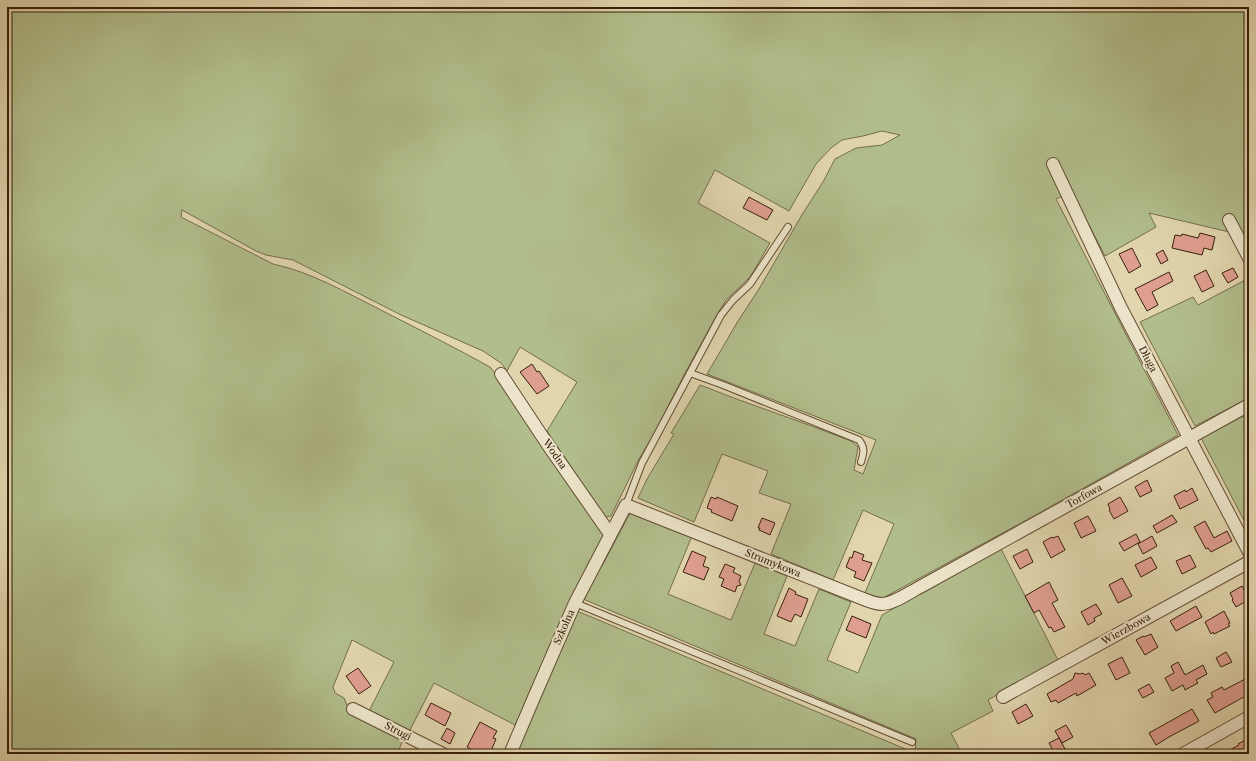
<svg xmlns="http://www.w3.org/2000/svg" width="1256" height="761" font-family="'Libre Caslon Text',serif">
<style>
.green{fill:#b1bd8b;stroke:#746e4a}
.building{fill:#df9f90;stroke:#371f0a}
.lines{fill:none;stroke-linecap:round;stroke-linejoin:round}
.service-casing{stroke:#624c33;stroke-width:8}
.minor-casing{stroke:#624c33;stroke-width:14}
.service{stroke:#ece4ca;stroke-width:6}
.minor{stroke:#ece4ca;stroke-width:12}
.labels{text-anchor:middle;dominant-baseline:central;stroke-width:4;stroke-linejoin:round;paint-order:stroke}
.street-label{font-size:10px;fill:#371f0a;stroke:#ece4ca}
</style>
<rect width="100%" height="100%" fill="#e1d5ad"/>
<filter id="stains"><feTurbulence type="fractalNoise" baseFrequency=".005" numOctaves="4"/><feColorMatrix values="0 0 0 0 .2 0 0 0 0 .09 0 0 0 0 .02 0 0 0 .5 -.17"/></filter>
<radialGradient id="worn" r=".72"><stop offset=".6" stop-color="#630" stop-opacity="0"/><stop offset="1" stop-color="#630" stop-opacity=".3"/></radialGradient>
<g class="green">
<path d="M7 7H1249V248L1242 235 1149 213 1156 227 1105 256 1072 192 1056 199 1178 435 1032 517 881 599 865 593 894 524 863 510 833 580 771 554 791 504 759 493 768 471 722 454 694 522 638 498 647 479 674 434 671 433 700 385C750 405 801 421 851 441L858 447 854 470 863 474 876 440 707 374 738 321 759 289 803 213 823 182 835 159 856 148 882 145 900 135 882 131 863 136 842 140 831 148 816 164 789 211 715 170 698 203 770 243 750 277 726 300 718 313 684 375 654 434 639 459 611 516 605 517 547 431 577 382 520 347 507 371 501 363 483 351 401 315 293 260 266 255 256 251 182 210 181 217 273 264C311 272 345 292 379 309 416 328 454 347 490 367L495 373 605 534 534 689 515 725 434 683 409 732 369 711 394 662 352 640 333 687 335 693 344 698 348 708 404 738 397 754H7Z"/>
<polygon points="1249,278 1249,398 1195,426 1140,322 1193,297 1198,305"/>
<polygon points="1249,413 1249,530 1201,438"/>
<polygon points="631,511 692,536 668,594 731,620 755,563 787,576 764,634 795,646 819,589 851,602 827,660 858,673 882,615 1001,549 1058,660 988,700 993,711 951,733 962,754 515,754 577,611 915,753 916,739 583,599 599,566 602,566"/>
</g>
<g class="building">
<polygon points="749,197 773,210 767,220 743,208"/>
<polygon points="1200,233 1215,237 1212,250 1204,248 1202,255 1172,248 1175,235 1181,236 1182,234 1198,238"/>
<polygon points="1132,248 1141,266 1129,273 1119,254"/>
<polygon points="1163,250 1168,260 1161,264 1156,254"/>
<polygon points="1233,268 1238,277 1228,283 1222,273"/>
<polygon points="1206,270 1214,286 1202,292 1194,276"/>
<polygon points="1169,272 1173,281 1152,292 1158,305 1147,311 1135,289"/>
<polygon points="532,364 537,372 539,371 549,386 537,394 520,372"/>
<polygon points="1147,480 1152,491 1140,497 1135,487"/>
<polygon points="1192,488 1198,500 1180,509 1174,496 1185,490 1186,492"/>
<polygon points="711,497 716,499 717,497 738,506 732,521 711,512 712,510 707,508"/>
<polygon points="1120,497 1128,511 1114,519 1109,510 1110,509 1108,504"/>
<polygon points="1172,515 1177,522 1157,533 1153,526"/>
<polygon points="1088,516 1096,531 1081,538 1074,523"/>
<polygon points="762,518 775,523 770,535 759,530 760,528 758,528"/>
<polygon points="1205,521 1214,538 1227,531 1232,541 1211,552 1208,548 1206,549 1194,527"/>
<polygon points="1136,534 1140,542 1124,551 1119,543"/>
<polygon points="1058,536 1065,550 1051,558 1043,542 1052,537 1053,538"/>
<polygon points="1152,536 1157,546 1143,554 1138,544"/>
<polygon points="1027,549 1033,562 1020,569 1013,556"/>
<polygon points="692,551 706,557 703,566 709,568 704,580 683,572"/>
<polygon points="854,551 864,555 862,560 872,563 864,581 854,577 856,572 846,567 850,557 852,558"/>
<polygon points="1190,555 1196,567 1182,574 1176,561"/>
<polygon points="1151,557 1157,568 1141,577 1135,565"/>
<polygon points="725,564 735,568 733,572 741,576 739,581 741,585 737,586 735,592 721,586 724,579 719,577"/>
<polygon points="1122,578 1132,596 1118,603 1109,585"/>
<polygon points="1049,582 1058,600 1052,603 1065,627 1054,632 1051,627 1049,628 1039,610 1034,613 1025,596"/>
<polygon points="1242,586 1247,595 1246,595 1248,600 1236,607 1232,600 1233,599 1230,593"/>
<polygon points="789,588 796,592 795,594 808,599 801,617 795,614 791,622 777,616"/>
<polygon points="1096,604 1102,614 1094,618 1095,621 1088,625 1081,612"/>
<polygon points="1196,606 1202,617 1176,631 1170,621"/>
<polygon points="1224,611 1230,623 1228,624 1230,626 1214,634 1213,632 1211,634 1205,622"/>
<polygon points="852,616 871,624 866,638 846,630"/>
<polygon points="1151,634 1158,647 1145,655 1136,640 1143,636 1144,637"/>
<polygon points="1226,652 1232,662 1221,667 1216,658"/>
<polygon points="1122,657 1130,673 1116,680 1108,664"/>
<polygon points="1178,662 1185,675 1203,665 1207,674 1196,680 1198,683 1185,690 1183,685 1172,691 1165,678 1174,673 1171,666"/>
<polygon points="358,668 371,686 359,694 346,676"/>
<polygon points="1075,673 1080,674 1083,673 1085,675 1089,673 1096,685 1077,696 1076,693 1058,703 1056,700 1051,702 1047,694 1073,679"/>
<polygon points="1249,677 1249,694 1215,713 1207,700 1213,697 1211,693 1222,687 1224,690"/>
<polygon points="1149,684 1154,692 1143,698 1138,690"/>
<polygon points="431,703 451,713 445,726 425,715"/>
<polygon points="1026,704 1033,716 1018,724 1012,712"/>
<polygon points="1192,709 1199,721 1169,737 1156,745 1149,733"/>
<polygon points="480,722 497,731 493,738 496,739 491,751 488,749 485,754 480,754 467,747"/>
<polygon points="1066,725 1073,737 1062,743 1055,731"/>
<polygon points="447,728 455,733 450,744 441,739"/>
<polygon points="1059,738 1065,749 1055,754 1049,743"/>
<polygon points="1247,739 1249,744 1249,754 1222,754 1239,745 1238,744"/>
</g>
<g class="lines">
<defs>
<g id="service">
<path d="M690 373 723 385 859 440C865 448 864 452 861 462"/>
<polyline points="626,505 642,463 721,315 733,300 750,284 788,227"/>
<polyline points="575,603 912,742"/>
</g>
<g id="minor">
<polyline points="1053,164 1121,308 1249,552"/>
<polyline points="1229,220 1249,258"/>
<polyline points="501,374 548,445 610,534"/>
<polyline points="1003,697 1249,562"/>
<polyline points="353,709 443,754"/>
<path d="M510 754 535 695 575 603 626 505 861 598C868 601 875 604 882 604 893 604 910 592 920 587L1249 405"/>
<polyline points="1183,754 1249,717"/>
</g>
</defs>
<use href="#service" class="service-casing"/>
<use href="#minor" class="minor-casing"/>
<use href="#service" class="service"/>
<use href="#minor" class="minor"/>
</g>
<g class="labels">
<g class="street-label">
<text transform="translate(1148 359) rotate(62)">Długa</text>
<text transform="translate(555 454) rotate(55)">Wodna</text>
<text transform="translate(1084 496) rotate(-29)">Torfowa</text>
<text transform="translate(773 563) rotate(22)">Strumykowa</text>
<text transform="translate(564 627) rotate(-66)">Szkolna</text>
<text transform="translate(1126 629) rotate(-29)">Wierzbowa</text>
<text transform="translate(398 731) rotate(27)">Strugi</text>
</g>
</g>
<rect width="1256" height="761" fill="none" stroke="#e1d5ad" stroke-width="24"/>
<rect x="8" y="8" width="1240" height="745" fill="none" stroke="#371f0a" stroke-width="2"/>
<rect x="12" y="12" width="1232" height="737" fill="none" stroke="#371f0a"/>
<rect width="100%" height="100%" filter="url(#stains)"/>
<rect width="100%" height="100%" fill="url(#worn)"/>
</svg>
